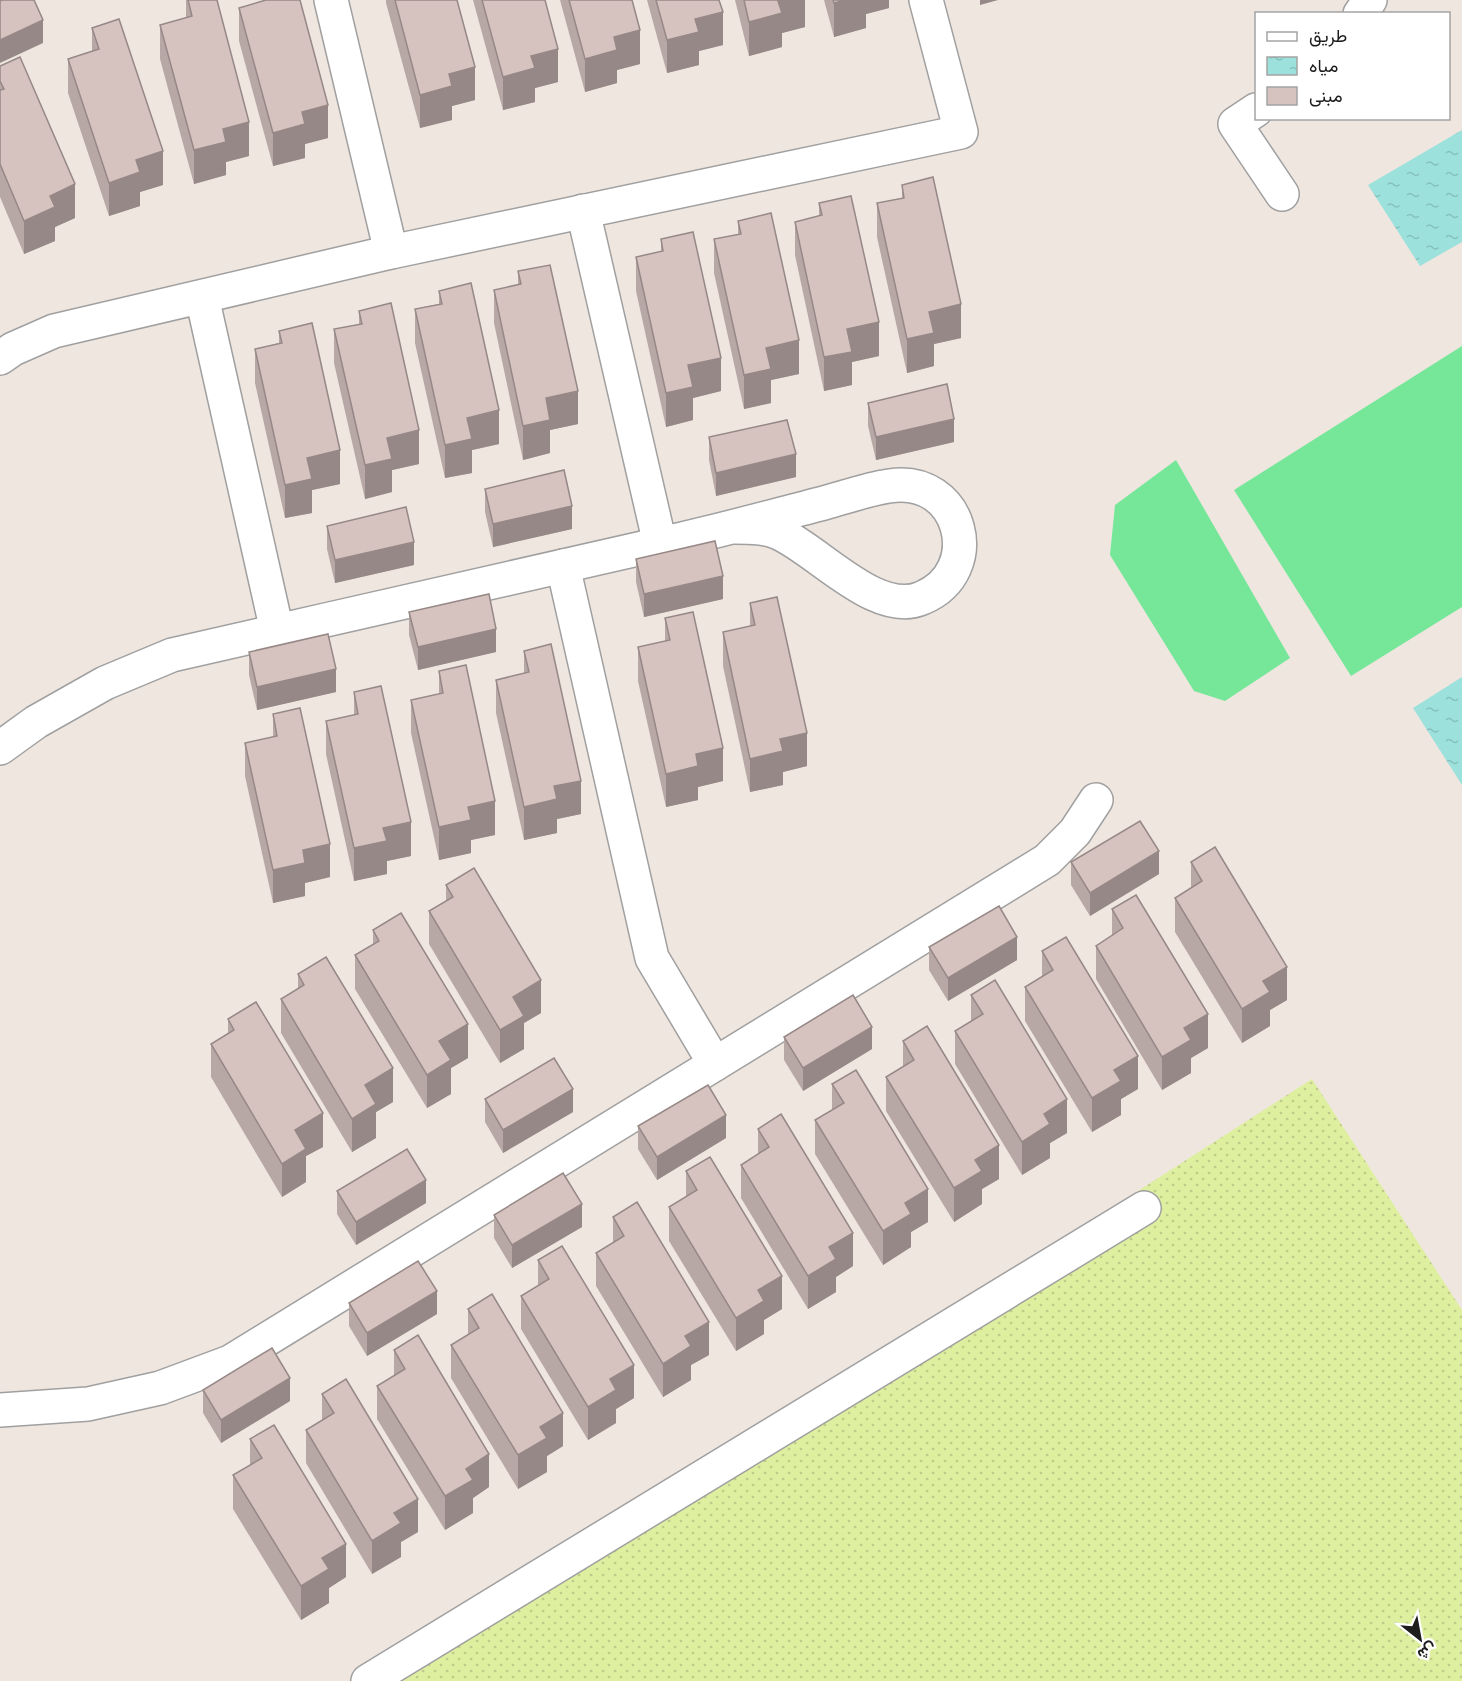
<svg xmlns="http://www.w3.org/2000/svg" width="1462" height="1681" font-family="'Noto Sans',Vazirmatn,sans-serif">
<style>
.garden{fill:url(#garden-dots)}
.pitch{fill:#76e799}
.water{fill:url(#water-ripples)}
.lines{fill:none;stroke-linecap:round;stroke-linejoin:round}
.minor-casing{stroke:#a0a0a0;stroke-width:36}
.minor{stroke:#fff;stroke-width:33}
.wall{fill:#b8a8a5}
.shaded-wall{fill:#968886}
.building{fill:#d6c3c0;stroke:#968886;stroke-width:1.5}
</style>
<defs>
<pattern id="garden-dots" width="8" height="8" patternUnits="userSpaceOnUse" patternTransform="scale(1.5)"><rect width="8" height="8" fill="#dfefa0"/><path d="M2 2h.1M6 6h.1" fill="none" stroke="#bfcc89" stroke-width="1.8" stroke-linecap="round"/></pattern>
<pattern id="water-ripples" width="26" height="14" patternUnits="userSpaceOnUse" patternTransform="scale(1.5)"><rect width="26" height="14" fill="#9ce1dc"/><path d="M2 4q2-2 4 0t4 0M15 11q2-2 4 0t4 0" fill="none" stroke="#86c0bc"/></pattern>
</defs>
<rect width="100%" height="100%" fill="#efe6e0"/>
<polygon class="garden" points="1312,1079 1462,1310 1462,1681 377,1681"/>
<g class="pitch">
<polygon points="1462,346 1462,607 1351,676 1234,490"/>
<polygon points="1176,460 1290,658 1225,701 1194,691 1110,555 1115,505"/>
</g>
<g class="water">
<polygon points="1462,130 1462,242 1420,266 1368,185"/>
<polygon points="1462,677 1462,785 1413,708"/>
</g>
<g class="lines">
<defs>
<g id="minor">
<polyline points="331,0 391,252"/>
<polyline points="1360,14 1370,0"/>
<polyline points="1256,110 1235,124 1282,194"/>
<polyline points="583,211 660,544"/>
<polyline points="202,297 277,631"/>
<polyline points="0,358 13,349 54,331 391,252 961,132 926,0"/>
<polyline points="563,566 652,958 715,1064"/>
<path d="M0 748 36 722 105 683 172 655C342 616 513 578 682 539 730 528 777 515 824 503 846 497 868 489 889 486 962 474 987 571 922 598 877 618 819 551 779 533 766 527 750 527 735 527"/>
<polyline points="0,1410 88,1404 160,1388 230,1362 1047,860 1075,832 1096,800"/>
<polyline points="368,1681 1144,1208"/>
</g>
</defs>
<use href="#minor" class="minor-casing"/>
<use href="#minor" class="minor"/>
</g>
<g class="wall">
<polygon points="186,0 217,0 249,156 226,162 226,175 194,184 160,59 160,25 186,18"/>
<polygon points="386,0 457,0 475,100 452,106 452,120 420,128 386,3"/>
<polygon points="473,0 545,0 558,82 535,88 535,102 503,110"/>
<polygon points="560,0 632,0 640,64 617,70 617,83 585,92"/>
<polygon points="647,0 719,0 723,45 699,51 699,65 667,73"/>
<polygon points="735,0 805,0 805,27 782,33 782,47 749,56"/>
<polygon points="824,0 889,0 889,8 866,14 866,28 834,37"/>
<polygon points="239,8 328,138 305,144 305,158 273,166 239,41"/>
<polygon points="92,28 163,185 140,192 140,206 109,216 68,93 68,59 92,51"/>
<polygon points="0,66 75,218 55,227 55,241 24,254 0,197"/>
<polygon points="902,185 961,338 934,344 934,366 907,373 877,237 877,203 902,198"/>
<polygon points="819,203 879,356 852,362 852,385 824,391 795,255 795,222 819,216"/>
<polygon points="738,221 799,374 771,380 771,403 744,409 714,273 714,239 738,234"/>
<polygon points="661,239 721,391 693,398 693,420 666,427 636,291 636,257 661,252"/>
<polygon points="518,271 578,424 550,430 550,453 523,460 494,323 494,290 518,285"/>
<polygon points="439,291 499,444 472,450 472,473 445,478 415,343 415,309 439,304"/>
<polygon points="359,311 419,464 392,470 392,492 365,499 334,363 334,329 359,324"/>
<polygon points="279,331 340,484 312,490 312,513 285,518 255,383 255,349 279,343"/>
<polygon points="868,403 954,442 876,460 868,426"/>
<polygon points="709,437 796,477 716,496 709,460"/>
<polygon points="485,489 572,529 493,547 485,512"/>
<polygon points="327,526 414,565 335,583 327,549"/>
<polygon points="636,559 723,599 644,617 636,582"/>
<polygon points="750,603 807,766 783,772 783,785 750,792 723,666 723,632 750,626"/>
<polygon points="409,612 496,652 418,670 409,635"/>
<polygon points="665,618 723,781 698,787 698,800 666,807 638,681 638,647 665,641"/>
<polygon points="524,651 581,814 557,819 557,833 524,840 496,713 496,680 524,673"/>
<polygon points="249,652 336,692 257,710 249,675"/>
<polygon points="439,671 495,835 471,840 471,853 439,860 411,733 411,700 439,694"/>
<polygon points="354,692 411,856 387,861 387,874 354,881 326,754 326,721 354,715"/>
<polygon points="273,714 330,877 305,883 305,896 273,903 245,776 245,743 273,737"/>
<polygon points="1071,862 1159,874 1090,916 1071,885"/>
<polygon points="1191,862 1287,1000 1270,1010 1270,1026 1242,1043 1175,932 1175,898 1191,888"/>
<polygon points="446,885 541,1013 524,1023 524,1049 500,1063 429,944 429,911 446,901"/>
<polygon points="1112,909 1208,1048 1191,1058 1191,1073 1162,1090 1096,979 1096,946 1112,936"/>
<polygon points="373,930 468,1058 451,1068 451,1094 427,1108 355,989 355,955 373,945"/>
<polygon points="929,947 1017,960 948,1001 929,970"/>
<polygon points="1042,951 1138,1089 1121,1099 1121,1115 1092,1132 1025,1021 1025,987 1042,977"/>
<polygon points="298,974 393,1102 376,1112 376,1138 352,1152 281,1033 281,999 298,989"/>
<polygon points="971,995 1067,1133 1050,1143 1050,1158 1022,1175 955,1064 955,1031 971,1021"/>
<polygon points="228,1019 323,1147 306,1156 306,1182 282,1197 211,1077 211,1044 228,1033"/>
<polygon points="784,1037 872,1049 803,1091 784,1060"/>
<polygon points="903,1041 999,1179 982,1189 982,1204 954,1222 886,1111 886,1077 903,1067"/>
<polygon points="832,1084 928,1222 911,1232 911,1247 883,1265 815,1154 815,1120 832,1110"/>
<polygon points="485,1099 573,1112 503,1153 485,1122"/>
<polygon points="638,1126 726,1138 657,1180 638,1149"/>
<polygon points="758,1129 853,1266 836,1277 836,1292 808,1309 741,1198 741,1165 758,1154"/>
<polygon points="686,1171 782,1309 764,1320 764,1334 736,1351 669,1241 669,1207 686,1197"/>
<polygon points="337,1191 426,1203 356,1245 337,1214"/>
<polygon points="494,1215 582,1227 512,1268 494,1238"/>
<polygon points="613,1217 709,1355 691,1365 691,1380 663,1397 596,1286 596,1253 613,1243"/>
<polygon points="538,1260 634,1398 616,1409 616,1423 588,1440 521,1329 521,1296 538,1286"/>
<polygon points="349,1303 437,1314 367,1356 349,1326"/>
<polygon points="468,1309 563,1446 547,1456 547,1472 518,1489 451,1378 451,1345 468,1335"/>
<polygon points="394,1350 489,1487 473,1498 473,1513 445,1530 377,1419 377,1386 394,1376"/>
<polygon points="203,1390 290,1401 221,1443 203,1413"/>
<polygon points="322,1394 418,1532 401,1542 401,1557 372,1574 306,1463 306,1430 322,1420"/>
<polygon points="250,1439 346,1577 329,1588 329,1603 301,1620 233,1509 233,1475 250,1465"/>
</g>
<g class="shaded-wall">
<polygon points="781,0 805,0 805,27 782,33 782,47 749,56 749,22 778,1"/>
<polygon points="845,0 889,0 889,8 866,14 866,28 834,37 834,3"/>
<polygon points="980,0 998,0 980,5"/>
<polygon points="723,12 723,45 699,51 699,65 667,73 667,40 695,19"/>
<polygon points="43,20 43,43 0,63 0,40"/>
<polygon points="640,30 640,64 617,70 617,83 585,92 585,59 614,37"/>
<polygon points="558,49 558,82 535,88 535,102 503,110 503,77 531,56"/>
<polygon points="475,67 475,100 452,106 452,120 420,128 420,95 449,74"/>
<polygon points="328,105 328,138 305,144 305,158 273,166 273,133 302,112"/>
<polygon points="249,122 249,156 226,162 226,175 194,184 194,150 223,129"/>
<polygon points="163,151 163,185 140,192 140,206 109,216 109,183 136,160"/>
<polygon points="75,184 75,218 55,227 55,241 24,254 24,221 50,196"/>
<polygon points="961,304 961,338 934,344 934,366 907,373 907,339 929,312"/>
<polygon points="879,322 879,356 852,362 852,385 824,391 824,357 847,329"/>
<polygon points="799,340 799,374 771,380 771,403 744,409 744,375 766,348"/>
<polygon points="721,358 721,391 693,398 693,420 666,427 666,393 688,365"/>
<polygon points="578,391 578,424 550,430 550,453 523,460 523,426 546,398"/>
<polygon points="499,410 499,444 472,450 472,473 445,478 445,445 467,418"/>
<polygon points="954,419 954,442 876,460 876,437"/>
<polygon points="419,430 419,464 392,470 392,492 365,499 365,465 387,438"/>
<polygon points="340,450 340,484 312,490 312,513 285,518 285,485 307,458"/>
<polygon points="796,454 796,477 716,496 716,473"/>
<polygon points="572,506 572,529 493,547 493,524"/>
<polygon points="414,542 414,565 335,583 335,560"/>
<polygon points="723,576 723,599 644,617 644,594"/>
<polygon points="496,629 496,652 418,670 418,647"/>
<polygon points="336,669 336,692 257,710 257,687"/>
<polygon points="807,733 807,766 783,772 783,785 750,792 750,759 780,739"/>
<polygon points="723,748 723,781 698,787 698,800 666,807 666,774 696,754"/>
<polygon points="581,781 581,814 557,819 557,833 524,840 524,807 554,786"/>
<polygon points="495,801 495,835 471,840 471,853 439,860 439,827 468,807"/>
<polygon points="411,822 411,856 387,861 387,874 354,881 354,848 383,828"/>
<polygon points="330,844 330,877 305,883 305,896 273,903 273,870 303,850"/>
<polygon points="1159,851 1159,874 1090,916 1090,893"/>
<polygon points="1017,937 1017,960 948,1001 948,978"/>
<polygon points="1287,967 1287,1000 1270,1010 1270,1026 1242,1043 1242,1009 1263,981"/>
<polygon points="541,980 541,1013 524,1023 524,1049 500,1063 500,1030 513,997"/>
<polygon points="1208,1014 1208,1048 1191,1058 1191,1073 1162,1090 1162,1057 1184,1028"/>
<polygon points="468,1024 468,1058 451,1068 451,1094 427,1108 427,1075 439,1041"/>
<polygon points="872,1027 872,1049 803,1091 803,1068"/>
<polygon points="1138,1056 1138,1089 1121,1099 1121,1115 1092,1132 1092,1098 1114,1070"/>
<polygon points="393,1068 393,1102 376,1112 376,1138 352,1152 352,1119 365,1085"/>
<polygon points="573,1089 573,1112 503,1153 503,1130"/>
<polygon points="1067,1099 1067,1133 1050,1143 1050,1158 1022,1175 1022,1142 1044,1114"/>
<polygon points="323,1113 323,1147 306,1156 306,1182 282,1197 282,1164 295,1130"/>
<polygon points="726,1115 726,1138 657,1180 657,1157"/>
<polygon points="999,1145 999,1179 982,1189 982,1204 954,1222 954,1188 975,1160"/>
<polygon points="426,1180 426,1203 356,1245 356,1222"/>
<polygon points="928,1189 928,1222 911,1232 911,1247 883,1265 883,1231 905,1203"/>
<polygon points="582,1204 582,1227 512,1268 512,1245"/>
<polygon points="853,1233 853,1266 836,1277 836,1292 808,1309 808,1276 829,1247"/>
<polygon points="782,1276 782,1309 764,1320 764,1334 736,1351 736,1318 758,1290"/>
<polygon points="437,1291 437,1314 367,1356 367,1333"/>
<polygon points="709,1322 709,1355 691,1365 691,1380 663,1397 663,1364 685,1336"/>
<polygon points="634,1365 634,1398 616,1409 616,1423 588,1440 588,1407 610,1379"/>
<polygon points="290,1378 290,1401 221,1443 221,1420"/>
<polygon points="563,1413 563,1446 547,1456 547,1472 518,1489 518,1455 540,1427"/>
<polygon points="489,1454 489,1487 473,1498 473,1513 445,1530 445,1496 466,1469"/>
<polygon points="418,1499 418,1532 401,1542 401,1557 372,1574 372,1541 394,1513"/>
<polygon points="346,1544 346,1577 329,1588 329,1603 301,1620 301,1586 322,1558"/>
</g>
<g class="building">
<polygon points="2,0 34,0 43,20 0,40 0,1"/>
<polygon points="188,0 217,0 249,122 223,129 226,142 194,150 160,25 192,16"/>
<polygon points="266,0 300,0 328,105 302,112 305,124 273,133 239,8"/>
<polygon points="395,0 457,0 475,67 449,74 452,86 420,95"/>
<polygon points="482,0 545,0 558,49 531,56 535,68 503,77"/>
<polygon points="569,0 632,0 640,30 614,37 617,50 585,59"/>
<polygon points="656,0 719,0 723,12 695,19 699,32 667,40"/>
<polygon points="744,0 781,0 778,1 782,13 749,22"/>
<polygon points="833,0 845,0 834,3"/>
<polygon points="119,19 163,151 136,160 140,172 109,183 68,59 99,49 92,28"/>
<polygon points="20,57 75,184 50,196 55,207 24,221 0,164 0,90 4,89 0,81 0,66"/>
<polygon points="933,177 961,304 929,312 934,333 907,339 877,203 904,198 902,185"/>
<polygon points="851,196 879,322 847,329 852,352 824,357 795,222 822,215 819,203"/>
<polygon points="771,213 799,340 766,348 771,369 744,375 714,239 741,234 738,221"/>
<polygon points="693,232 721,358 688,365 693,387 666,393 636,257 663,251 661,239"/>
<polygon points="550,265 578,391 546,398 550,420 523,426 494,290 521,284 518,271"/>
<polygon points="471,283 499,410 467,418 472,439 445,445 415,309 442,304 439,291"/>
<polygon points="391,303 419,430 387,438 392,459 365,465 334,329 362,324 359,311"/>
<polygon points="312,323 340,450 307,458 312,479 285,485 255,349 282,343 279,331"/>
<polygon points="947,384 954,419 876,437 868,403"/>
<polygon points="787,420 796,454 716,473 709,437"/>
<polygon points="564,470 572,506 493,524 485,489"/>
<polygon points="406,507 414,542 335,560 327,526"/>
<polygon points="715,541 723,576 644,594 636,559"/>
<polygon points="489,594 496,629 418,647 409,612"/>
<polygon points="777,597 807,733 780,739 783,751 750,759 723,632 755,625 750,603"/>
<polygon points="693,612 723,748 696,754 698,766 666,774 638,647 670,640 665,618"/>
<polygon points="328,634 336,669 257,687 249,652"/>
<polygon points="551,644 581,781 554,786 557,799 524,807 496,680 529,672 524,651"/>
<polygon points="466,665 495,801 468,807 471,820 439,827 411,700 443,693 439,671"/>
<polygon points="381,686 411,822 383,828 387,841 354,848 326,721 358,714 354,692"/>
<polygon points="300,708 330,844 303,850 305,863 273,870 245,743 277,736 273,714"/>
<polygon points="1140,821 1159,851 1090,893 1071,862"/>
<polygon points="1215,847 1287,967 1263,981 1270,992 1242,1009 1175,898 1202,881 1191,862"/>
<polygon points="474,868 541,980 513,997 524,1016 500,1030 429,911 453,897 446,885"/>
<polygon points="1136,895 1208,1014 1184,1028 1191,1040 1162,1057 1096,946 1123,928 1112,909"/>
<polygon points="999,906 1017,937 948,978 929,947"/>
<polygon points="401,913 468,1024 439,1041 451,1060 427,1075 355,955 379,941 373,930"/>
<polygon points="1066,937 1138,1056 1114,1070 1121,1081 1092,1098 1025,987 1053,970 1042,951"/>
<polygon points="326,957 393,1068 365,1085 376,1104 352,1119 281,999 304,985 298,974"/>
<polygon points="995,980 1067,1099 1044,1114 1050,1124 1022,1142 955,1031 983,1014 971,995"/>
<polygon points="853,995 872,1027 803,1068 784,1037"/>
<polygon points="256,1002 323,1113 295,1130 306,1149 282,1164 211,1044 234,1030 228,1019"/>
<polygon points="927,1026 999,1145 975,1160 982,1171 954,1188 886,1077 914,1060 903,1041"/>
<polygon points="554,1058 573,1089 503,1130 485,1099"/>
<polygon points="856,1070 928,1189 905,1203 911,1214 883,1231 815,1120 844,1103 832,1084"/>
<polygon points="708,1085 726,1115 657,1157 638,1126"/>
<polygon points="781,1114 853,1233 829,1247 836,1259 808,1276 741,1165 769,1147 758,1129"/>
<polygon points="407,1149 426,1180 356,1222 337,1191"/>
<polygon points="710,1157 782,1276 758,1290 764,1301 736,1318 669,1207 697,1190 686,1171"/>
<polygon points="563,1173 582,1204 512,1245 494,1215"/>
<polygon points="637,1202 709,1322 685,1336 691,1346 663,1364 596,1253 624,1236 613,1217"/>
<polygon points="562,1246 634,1365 610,1379 616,1390 588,1407 521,1296 549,1279 538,1260"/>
<polygon points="418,1261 437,1291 367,1333 349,1303"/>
<polygon points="492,1294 563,1413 540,1427 547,1438 518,1455 451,1345 479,1328 468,1309"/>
<polygon points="418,1335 489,1454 466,1469 473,1480 445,1496 377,1386 405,1369 394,1350"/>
<polygon points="272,1348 290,1378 221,1420 203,1390"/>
<polygon points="346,1379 418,1499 394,1513 401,1523 372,1541 306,1430 334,1413 322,1394"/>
<polygon points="274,1425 346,1544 322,1558 329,1569 301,1586 233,1475 262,1458 250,1439"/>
</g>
<rect x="1255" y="12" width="195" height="108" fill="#ffffff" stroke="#a4a4a4" stroke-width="1.5"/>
<rect x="1267" y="32" width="30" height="9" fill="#ffffff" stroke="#a4a4a4" stroke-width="1.5"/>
<text x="1309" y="42" font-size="18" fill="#1c1c1c">طريق</text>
<rect x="1267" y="57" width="30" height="18" fill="url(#water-ripples)" stroke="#a4a4a4" stroke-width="1.5"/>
<text x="1309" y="72" font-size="18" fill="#1c1c1c">مياه</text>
<rect x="1267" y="87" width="30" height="18" fill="#d6c3c0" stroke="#a4a4a4" stroke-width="1.5"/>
<text x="1309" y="102" font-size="18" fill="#1c1c1c">مبنى</text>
<g transform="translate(1420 1639) rotate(149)" stroke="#ffffff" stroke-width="4.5" paint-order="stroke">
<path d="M0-4.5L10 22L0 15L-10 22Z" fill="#1c1c1c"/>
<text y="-9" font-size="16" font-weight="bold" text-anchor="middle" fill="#1c1c1c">ش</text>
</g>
</svg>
